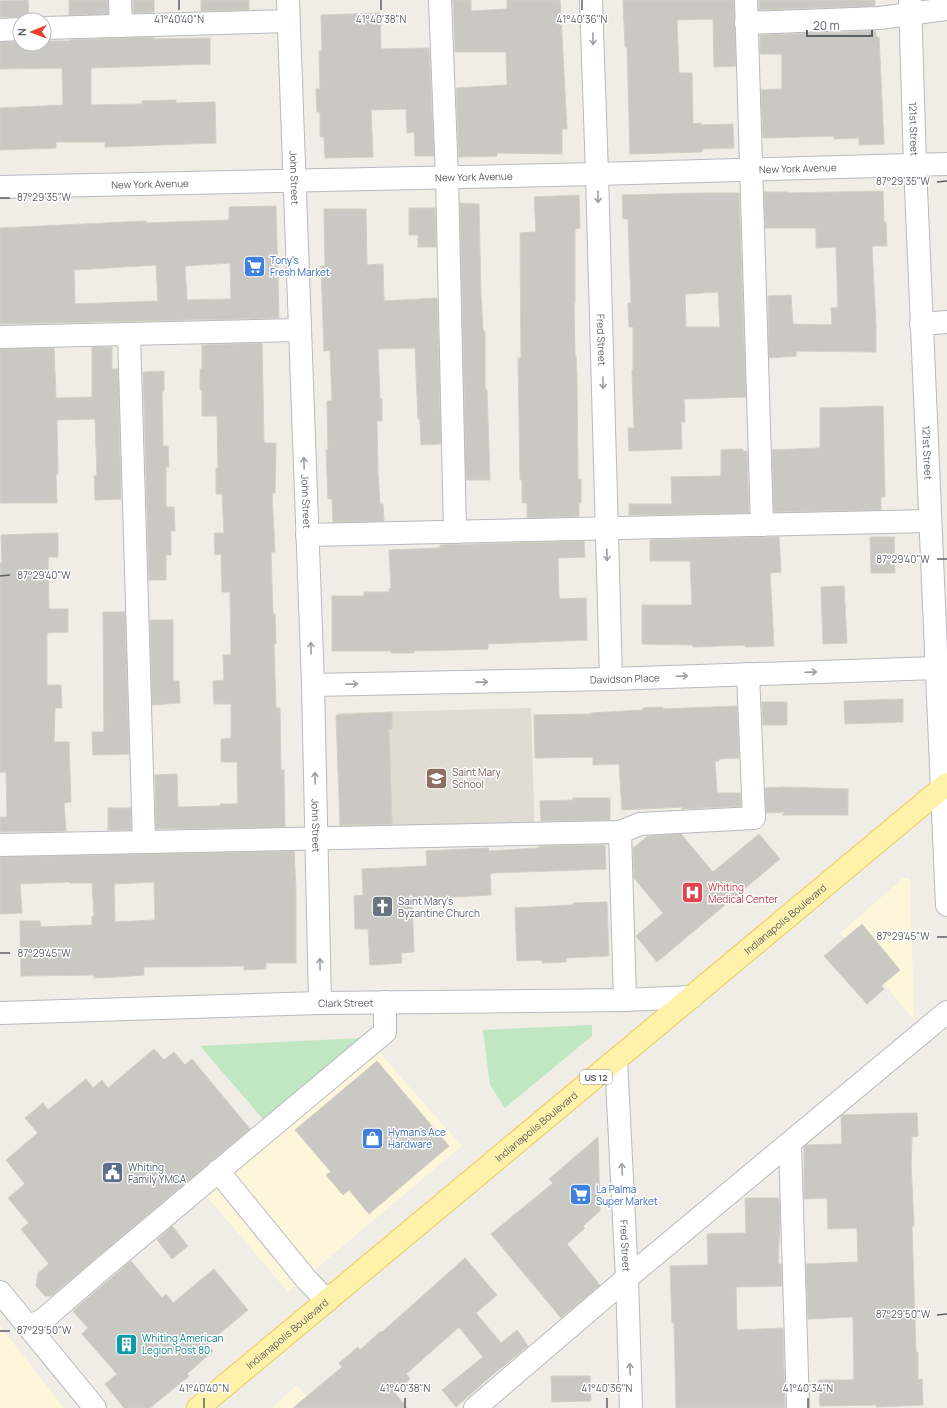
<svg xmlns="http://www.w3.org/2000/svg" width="947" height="1408" font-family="Manrope,sans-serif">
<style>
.commercial{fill:#fef6db}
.education{fill:#dfdcd3}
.green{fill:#c1e6c2}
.building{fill:#cac8c2;stroke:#d3cfc3;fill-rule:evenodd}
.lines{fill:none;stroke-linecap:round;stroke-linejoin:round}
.minor-casing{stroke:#b7babe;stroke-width:24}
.major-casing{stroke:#f0c95c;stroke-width:24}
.minor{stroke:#fff;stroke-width:22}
.major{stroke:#fef2aa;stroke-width:22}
.oneway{stroke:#9da0a3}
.ticks{fill:none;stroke:#5c6065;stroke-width:1.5}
.labels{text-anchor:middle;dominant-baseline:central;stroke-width:3;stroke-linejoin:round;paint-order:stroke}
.shield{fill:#fff;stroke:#8d9093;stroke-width:1}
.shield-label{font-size:9px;font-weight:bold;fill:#5c6065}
.street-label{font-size:10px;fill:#5c6065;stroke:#fff}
.shop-label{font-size:10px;fill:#366cbe;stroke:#fff;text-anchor:start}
.education-label{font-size:10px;fill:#785e54;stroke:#fff;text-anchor:start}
.health-label{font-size:10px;fill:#be3a42;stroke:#fff;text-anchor:start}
.worship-label{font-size:10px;fill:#5b616d;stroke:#fff;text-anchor:start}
.service-label{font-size:10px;fill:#4e5e75;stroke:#fff;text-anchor:start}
.culture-label{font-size:10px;fill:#0d838f;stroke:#fff;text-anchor:start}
.ticks-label{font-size:10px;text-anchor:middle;fill:#5c6065;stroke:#fff;stroke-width:3;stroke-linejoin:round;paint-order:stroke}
</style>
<rect width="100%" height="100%" fill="#efede5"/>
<g class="commercial">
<polygon points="903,878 910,878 914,1020 845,937 839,934"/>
<polygon points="378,1050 405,1082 462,1146 288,1292 199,1187"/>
<polygon points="0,1326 64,1408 0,1408"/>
<polygon points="297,1385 316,1408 271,1408"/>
</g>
<polygon class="education" points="531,708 535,843 340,845 338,713"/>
<g class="green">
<polygon points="592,1025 592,1036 505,1108 490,1085 483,1030"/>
<polygon points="362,1038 263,1119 200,1046"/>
</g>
<g class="building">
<polygon points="28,0 29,20 20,17 0,17 0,1"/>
<polygon points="69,0 108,0 108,14 69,15"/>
<polygon points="133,0 154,0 154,12 133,13"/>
<polygon points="201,0 249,0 249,10 201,11"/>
<polygon points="453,0 471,0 471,11 507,9 507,0 560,0 567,129 562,129 562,154 497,153 497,156 459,157 456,88 507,85 506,52 455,52"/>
<polygon points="623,0 734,0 736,66 714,67 713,19 677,20 679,73 692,73 693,124 701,123 701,125 733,124 734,148 702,149 702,152 630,154 627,47 625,47"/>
<polygon points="759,0 875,0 875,6 759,10"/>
<polygon points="380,13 381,49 429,48 434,156 415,156 414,132 407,133 406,109 371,110 373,157 325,158 324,137 320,137 320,112 317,112 316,89 320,89 319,51 322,51 321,15"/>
<polygon points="876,31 876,37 879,37 884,144 859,145 859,138 834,139 834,136 763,138 761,90 782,89 782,54 760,54 760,35"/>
<polygon points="154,37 154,39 210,38 210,64 91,68 91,105 142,104 142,101 176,100 176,103 215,102 216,143 105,147 105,142 56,142 56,148 0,150 0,108 63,105 62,68 0,69 0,42 20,42 20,44 44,44 44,41 70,41 70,40"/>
<polygon points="883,191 884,222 886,222 887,246 872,246 876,325 876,352 796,351 796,356 769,358 768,296 791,295 793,324 832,325 831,308 838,308 836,247 816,248 816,228 765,228 764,192 787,192 787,193"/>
<path d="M705 193H739L746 397 684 399 685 422H681L682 449 629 451 628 428H634L632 370H633V327H629L628 303H631L628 219H623L622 195ZM718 292 720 327H686L685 294Z"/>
<polygon points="579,195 580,228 575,229 575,303 574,303 575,356 576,356 577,377 578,479 581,479 581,503 579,503 579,516 527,518 527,503 522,503 522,480 520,480 518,358 521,358 520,233 536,232 534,197"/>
<polygon points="460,203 479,204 481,295 483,331 485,331 485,390 487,390 490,480 466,480"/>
<path d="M276 206 279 318 0 324V228L146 221V223L229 220V207ZM230 263 231 299 187 300 185 266ZM156 265 158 301 75 304 74 270Z"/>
<polygon points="409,208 435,208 436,247 418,247 418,235 409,235"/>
<polygon points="324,209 366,209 367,265 383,264 384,301 437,298 441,444 421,445 420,419 418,419 415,348 378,349 380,399 382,399 382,421 377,421 378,474 380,504 383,504 384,521 333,522 332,499 328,499 326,450 328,450 327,401 332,401 330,350 324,351 321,266 325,266"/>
<polygon points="262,343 264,443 276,443 275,493 272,493 275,552 271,552 273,614 275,614 276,644 274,644 276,708 280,708 281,770 284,770 285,827 156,829 155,775 177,774 178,807 220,806 220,804 238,804 237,762 221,762 221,739 231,738 231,704 214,704 213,681 224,680 223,655 231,655 230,592 222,592 221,554 215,555 214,533 224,533 222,494 216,494 216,468 218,468 217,416 202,416 202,390 200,390 200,369 202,369 202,345"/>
<polygon points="92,347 112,347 112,369 118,369 121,499 95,500 94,476 97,476 95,419 57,420 58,474 56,474 57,503 0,503 0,349 54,348 56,398 92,397"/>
<polygon points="164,371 164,391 162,391 163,446 168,446 169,467 166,467 166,507 174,507 175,531 171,531 171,555 166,555 166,580 149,580 143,372"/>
<polygon points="883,406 885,497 881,497 881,510 774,512 772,450 820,448 820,408"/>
<polygon points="743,449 743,451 747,451 749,513 629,515 629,504 672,504 671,477 721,476 721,450"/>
<polygon points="58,533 58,557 48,557 49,609 68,609 68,632 47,633 47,685 61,685 62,708 55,708 54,742 69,742 71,802 64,803 66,831 0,832 0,817 7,817 6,772 0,772 0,563 2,563 1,535"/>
<polygon points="779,537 781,572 770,573 774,646 745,647 745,645 693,647 693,645 642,644 642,605 692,605 690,561 650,561 650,540"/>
<polygon points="870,537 894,537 895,573 871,573"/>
<polygon points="584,541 585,557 558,558 559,595 560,599 586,598 587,640 488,644 488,649 414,651 414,653 391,653 391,651 332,651 332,596 364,596 364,592 389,592 389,589 391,588 389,550 440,548 440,545"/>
<polygon points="844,586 847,643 823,644 821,587"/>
<polygon points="103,612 125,612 129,754 93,755 92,732 104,732"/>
<polygon points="150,620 173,620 173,681 179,681 180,703 152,705"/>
<polygon points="903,699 903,722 845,724 844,701"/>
<polygon points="762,702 787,702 787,725 763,725"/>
<polygon points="737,706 739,758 719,759 719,761 715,761 717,793 740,793 741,806 681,809 683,807 622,810 619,764 593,765 593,757 535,758 534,715 591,714 591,713 643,710 643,708 663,707 663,709"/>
<polygon points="392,712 392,729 389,729 392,824 340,825 336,715"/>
<polygon points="783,787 848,789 848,815 782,815 785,812 766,813 765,788"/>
<polygon points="573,798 610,798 610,820 541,821 540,801 573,800"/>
<rect x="108" y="808" width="23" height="22"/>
<polygon points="681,834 713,872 759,834 780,859 657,962 636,936 663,913 634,878 633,848 648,836"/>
<polygon points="605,845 606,869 493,873 490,874 491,895 412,899 414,952 401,953 402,963 370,965 368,929 355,929 354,896 363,895 362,869 427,866 426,851 488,848 489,851 539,848 539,846 542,846"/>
<path d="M294 851 296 891V963H266V969L244 970V966L144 967V975L116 977 94 978V975L21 976 20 921H40L41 927 92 925V916H94L92 883H70V882L20 884 22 913 0 914V857ZM154 882 155 920 115 922 114 884Z"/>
<polygon points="607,902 609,956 566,958 566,962 542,963 542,960 517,961 515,908 573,905 573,903"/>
<polygon points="862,924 900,970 881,986 884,989 867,1004 824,956"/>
<polygon points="154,1049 164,1060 174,1052 185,1065 192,1059 250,1129 51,1296 45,1296 36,1286 38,1273 49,1264 21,1229 29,1223 8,1198 25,1184 6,1160 38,1133 25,1118 43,1103 48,1110 86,1079 93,1088 102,1080 108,1088"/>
<polygon points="377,1061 449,1146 369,1214 349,1190 343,1195 326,1175 331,1172 295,1130"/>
<polygon points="917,1113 918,1136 912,1137 911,1164 914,1226 912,1226 916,1352 918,1352 918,1380 922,1379 923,1405 876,1407 876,1405 820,1406 819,1380 854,1380 853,1318 853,1317 808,1319 806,1264 858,1262 857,1228 828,1229 827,1198 804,1199 804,1147 806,1145 842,1144 841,1116 842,1115"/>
<polygon points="598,1137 600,1211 583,1226 585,1228 567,1244 600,1285 561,1318 491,1234 553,1183 549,1179"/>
<polygon points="745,1198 779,1198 780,1222 778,1264 781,1264 782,1286 736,1287 737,1330 783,1328 785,1408 676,1408 674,1323 672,1323 670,1266 708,1265 707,1234 746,1233"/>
<polygon points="172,1226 188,1246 172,1259 157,1240"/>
<polygon points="465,1258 497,1295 476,1313 501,1343 517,1330 528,1346 490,1377 456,1407 442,1390 483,1357 459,1327 406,1374 410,1379 395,1393 407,1408 293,1408 342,1367 339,1363 358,1347 360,1350 381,1331 382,1332"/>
<polygon points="131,1261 162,1298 166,1294 173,1303 214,1269 248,1310 207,1344 213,1351 187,1374 189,1376 150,1408 124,1408 105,1384 117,1374 82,1334 88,1328 73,1311"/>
<polygon points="551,1376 590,1376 591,1401 552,1402"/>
</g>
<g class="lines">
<defs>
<g id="minor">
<polyline points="120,0 121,26"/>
<path id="s1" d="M288 0 313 685 320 1003"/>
<polyline points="440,0 447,177 455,532"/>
<path id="s2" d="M591 0 597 174 611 679"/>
<polyline points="746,0 762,525"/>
<path id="s3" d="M910 0 915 165 947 905"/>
<polyline points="746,23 879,18 947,9"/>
<polyline points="44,28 288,21"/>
<polyline points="0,30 20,29"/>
<path id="s4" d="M0 187 597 174 947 164"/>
<polyline points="921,324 947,322"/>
<polyline points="129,334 144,841"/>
<polyline points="0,337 300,330"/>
<polyline points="307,535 930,521"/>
<path id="s5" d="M313 685 611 679 936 668"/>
<polyline points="620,832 625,1000"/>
<polyline points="0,845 620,832 640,824 754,818 748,674"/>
<path id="s6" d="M0 1013 320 1003 625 1000 692 997"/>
<path id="s7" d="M616 1060 627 1278 631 1408"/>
<polyline points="790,1143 798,1408"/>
<polyline points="218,1171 306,1279 327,1301"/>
<polyline points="0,1292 95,1408"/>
<polyline points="29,1327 44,1319 103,1268 385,1032 385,1002"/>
<polyline points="475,1408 627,1278 947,1012"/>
</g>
<g id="major">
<path id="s8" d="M198 1408 947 784"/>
</g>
</defs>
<use href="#minor" class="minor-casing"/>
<use href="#major" class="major-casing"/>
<use href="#minor" class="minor"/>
<use href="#major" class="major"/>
</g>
<defs><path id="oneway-shaft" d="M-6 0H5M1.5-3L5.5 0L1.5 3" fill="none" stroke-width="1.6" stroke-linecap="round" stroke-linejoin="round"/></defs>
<g class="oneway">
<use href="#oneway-shaft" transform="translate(593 39) rotate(88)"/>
<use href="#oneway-shaft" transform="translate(598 197) rotate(89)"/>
<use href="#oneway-shaft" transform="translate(603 383) rotate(89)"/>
<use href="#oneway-shaft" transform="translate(304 463) rotate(-92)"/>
<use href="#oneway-shaft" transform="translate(607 555) rotate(88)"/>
<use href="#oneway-shaft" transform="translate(311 648) rotate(-92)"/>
<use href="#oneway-shaft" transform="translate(811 672) rotate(-2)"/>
<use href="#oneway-shaft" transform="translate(682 676) rotate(-2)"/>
<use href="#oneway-shaft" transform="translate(482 682) rotate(-1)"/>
<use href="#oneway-shaft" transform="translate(352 684) rotate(-1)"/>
<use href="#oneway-shaft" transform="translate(315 778) rotate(-92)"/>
<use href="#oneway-shaft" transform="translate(320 964) rotate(-91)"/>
<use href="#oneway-shaft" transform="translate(622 1169) rotate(-93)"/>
<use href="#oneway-shaft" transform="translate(630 1369) rotate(-92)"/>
</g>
<path class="ticks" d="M179 0V10M381 0V10M582 0V10M937 182 947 181M0 198H10M937 559H947M0 576 10 575M937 937H947M0 953H10M937 1315 947 1314M0 1331H10M204 1398V1408M405 1398V1408M607 1398V1408M808 1398V1408"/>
<defs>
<symbol id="supermarket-square" viewBox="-11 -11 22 22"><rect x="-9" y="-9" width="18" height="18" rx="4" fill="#3f7fe0" stroke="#fff"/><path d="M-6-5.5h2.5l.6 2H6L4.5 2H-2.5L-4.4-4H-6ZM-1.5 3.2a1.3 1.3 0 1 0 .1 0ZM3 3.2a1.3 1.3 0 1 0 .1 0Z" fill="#fff"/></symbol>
<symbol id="school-square" viewBox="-11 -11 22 22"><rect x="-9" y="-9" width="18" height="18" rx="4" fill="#8d6e63" stroke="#fff"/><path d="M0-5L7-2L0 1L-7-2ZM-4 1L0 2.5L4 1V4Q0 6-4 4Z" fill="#fff"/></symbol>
<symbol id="hospital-square" viewBox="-11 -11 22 22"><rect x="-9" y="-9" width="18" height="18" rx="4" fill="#e0444e" stroke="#fff"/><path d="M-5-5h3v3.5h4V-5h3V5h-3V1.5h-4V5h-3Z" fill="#fff"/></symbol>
<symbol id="church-square" viewBox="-11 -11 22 22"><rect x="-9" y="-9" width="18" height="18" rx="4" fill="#6b7280" stroke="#fff"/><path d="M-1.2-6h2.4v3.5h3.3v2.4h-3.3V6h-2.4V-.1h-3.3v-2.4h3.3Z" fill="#fff"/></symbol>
<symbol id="shop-square" viewBox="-11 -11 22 22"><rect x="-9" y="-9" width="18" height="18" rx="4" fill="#3f7fe0" stroke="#fff"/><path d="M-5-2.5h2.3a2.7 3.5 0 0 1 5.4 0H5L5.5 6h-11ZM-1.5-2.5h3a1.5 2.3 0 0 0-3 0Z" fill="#fff"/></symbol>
<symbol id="civic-square" viewBox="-11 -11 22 22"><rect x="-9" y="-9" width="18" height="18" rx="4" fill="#5c6f8a" stroke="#fff"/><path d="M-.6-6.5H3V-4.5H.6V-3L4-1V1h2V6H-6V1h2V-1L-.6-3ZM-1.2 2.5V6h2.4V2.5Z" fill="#fff"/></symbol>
<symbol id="building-square" viewBox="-11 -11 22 22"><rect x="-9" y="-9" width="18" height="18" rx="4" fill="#0f9aa8" stroke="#fff"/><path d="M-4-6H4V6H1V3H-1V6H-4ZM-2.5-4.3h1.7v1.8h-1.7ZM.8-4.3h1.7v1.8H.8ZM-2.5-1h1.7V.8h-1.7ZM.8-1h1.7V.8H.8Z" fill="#fff"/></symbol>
</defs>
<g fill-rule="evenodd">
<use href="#supermarket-square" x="242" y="254" width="25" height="25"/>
<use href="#school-square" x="424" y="766" width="25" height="25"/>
<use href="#hospital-square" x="680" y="880" width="25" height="25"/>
<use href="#church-square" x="370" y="894" width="25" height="25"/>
<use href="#shop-square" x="360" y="1126" width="25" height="25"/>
<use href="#civic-square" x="100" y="1160" width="25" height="25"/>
<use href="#supermarket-square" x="568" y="1182" width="25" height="25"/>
<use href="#building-square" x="114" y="1332" width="25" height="25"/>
</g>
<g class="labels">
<rect class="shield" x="580" y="1070" width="32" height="14" rx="3"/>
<g class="shield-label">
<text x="596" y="1077">US 12</text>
</g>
<g class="street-label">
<text stroke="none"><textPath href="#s3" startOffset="129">121st Street</textPath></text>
<text stroke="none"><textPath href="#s4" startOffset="798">New York Avenue</textPath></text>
<text stroke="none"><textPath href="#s4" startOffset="474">New York Avenue</textPath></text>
<text stroke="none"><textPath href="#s1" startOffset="178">John Street</textPath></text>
<text stroke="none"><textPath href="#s4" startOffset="150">New York Avenue</textPath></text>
<text stroke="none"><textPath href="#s2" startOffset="340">Fred Street</textPath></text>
<text stroke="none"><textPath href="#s3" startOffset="453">121st Street</textPath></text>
<text stroke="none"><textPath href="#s1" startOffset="502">John Street</textPath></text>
<text stroke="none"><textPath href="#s5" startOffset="312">Davidson Place</textPath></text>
<text stroke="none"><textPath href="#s1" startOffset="826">John Street</textPath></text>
<text stroke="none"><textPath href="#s8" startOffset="764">Indianapolis Boulevard</textPath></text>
<text stroke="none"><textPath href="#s6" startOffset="346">Clark Street</textPath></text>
<text stroke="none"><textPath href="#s8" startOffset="440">Indianapolis Boulevard</textPath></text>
<text stroke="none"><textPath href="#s7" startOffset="186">Fred Street</textPath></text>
<text stroke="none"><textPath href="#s8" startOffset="116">Indianapolis Boulevard</textPath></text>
</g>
<g class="shop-label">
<text x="270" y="260">Tony's<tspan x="270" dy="12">Fresh Market</tspan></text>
<text x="388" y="1132">Hyman's Ace<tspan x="388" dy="12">Hardware</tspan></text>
<text x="596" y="1189">La Palma<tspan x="596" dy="12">Super Market</tspan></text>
</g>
<g class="education-label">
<text x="452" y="772">Saint Mary<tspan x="452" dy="12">School</tspan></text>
</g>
<g class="health-label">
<text x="708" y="887">Whiting<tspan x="708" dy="12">Medical Center</tspan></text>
</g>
<g class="worship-label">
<text x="398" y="901">Saint Mary's<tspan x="398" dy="12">Byzantine Church</tspan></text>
</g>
<g class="service-label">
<text x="128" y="1167">Whiting<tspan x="128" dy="12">Family YMCA</tspan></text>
</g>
<g class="culture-label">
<text x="142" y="1338">Whiting American<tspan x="142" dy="12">Legion Post 80</tspan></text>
</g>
</g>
<g class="ticks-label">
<text x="179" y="23">41°40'40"N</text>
<text x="381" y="23">41°40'38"N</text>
<text x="582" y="23">41°40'36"N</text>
<text x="903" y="185">87°29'35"W</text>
<text x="44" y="201">87°29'35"W</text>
<text x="903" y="563">87°29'40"W</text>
<text x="44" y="579">87°29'40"W</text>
<text x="903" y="940">87°29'45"W</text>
<text x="44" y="957">87°29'45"W</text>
<text x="903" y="1318">87°29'50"W</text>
<text x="44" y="1334">87°29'50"W</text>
<text x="204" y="1392">41°40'40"N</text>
<text x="405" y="1392">41°40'38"N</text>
<text x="607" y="1392">41°40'36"N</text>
<text x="808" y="1392">41°40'34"N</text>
</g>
<g transform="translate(32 32) rotate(269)"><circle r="19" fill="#ffffff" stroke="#bebfc1"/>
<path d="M0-3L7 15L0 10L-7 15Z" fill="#e84331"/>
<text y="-6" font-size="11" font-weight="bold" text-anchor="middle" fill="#5c6065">N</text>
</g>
<path d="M807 30v6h65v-6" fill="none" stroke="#5c6065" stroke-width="2"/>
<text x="813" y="30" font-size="12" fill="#5c6065" stroke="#ffffff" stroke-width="3" paint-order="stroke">20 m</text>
</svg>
